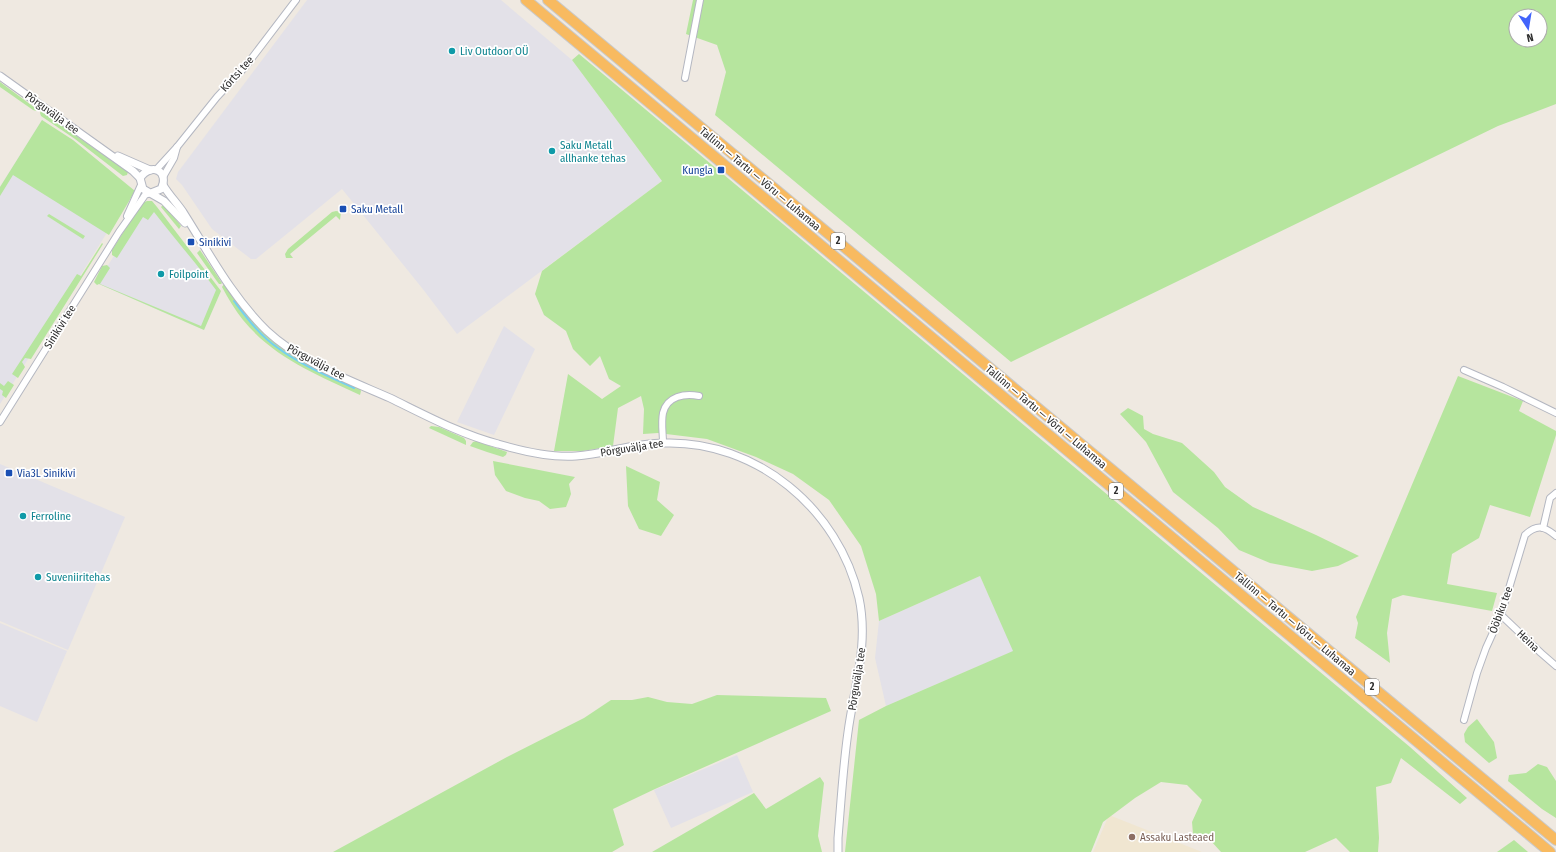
<svg xmlns="http://www.w3.org/2000/svg" width="1556" height="852" font-family="'Fira Sans Condensed',sans-serif">
<style>
.industrial{fill:#e3e1e8}
.education{fill:#f0e6d1}
.green{fill:#b6e59e;fill-rule:evenodd}
.lines{fill:none;stroke-linecap:round;stroke-linejoin:round}
.stream{stroke:#75cff0;stroke-width:2}
.minor-casing{stroke:#b4b7c1;stroke-width:8}
.tertiary-casing{stroke:#b4b7c1;stroke-width:9}
.trunk-casing{stroke:#c9c9c9;stroke-width:12}
.minor{stroke:#fff;stroke-width:6}
.tertiary{stroke:#fff;stroke-width:7}
.trunk{stroke:#f8ba60;stroke-width:10}
.culture-dot{fill:#0f9aa8;stroke:#fff;stroke-width:1.5}
.transit-dot{fill:#1a4fb4;stroke:#fff;stroke-width:1.5}
.education-dot{fill:#8d6e63;stroke:#fff;stroke-width:1.5}
.labels{text-anchor:middle;dominant-baseline:central;stroke-width:3.5;stroke-linejoin:round;paint-order:stroke}
.shield{fill:#fff;stroke:#6d6d6d;stroke-width:1}
.shield-label{font-size:10px;font-weight:bold;fill:#2e2e2e}
.culture-label{font-size:11px;fill:#0d838f;stroke:#fff;text-anchor:start}
.street-label{font-size:11px;fill:#2e2e2e;stroke:#fff}
.transit-label{font-size:11px;fill:#164399;stroke:#fff;text-anchor:start}
.education-label{font-size:11px;fill:#785e54;stroke:#fff;text-anchor:start}
</style>
<rect width="100%" height="100%" fill="#efe9e1"/>
<g class="industrial">
<polygon points="307,0 501,0 572,60 662,181 457,334 422,288 342,189 256,259 251,259 212,229 182,185 176,179 178,172"/>
<polygon points="42,120 133,191 0,404 0,187"/>
<polygon points="155,209 220,292 204,330 97,283 142,211"/>
<polygon points="504,326 535,349 494,435 457,422"/>
<polygon points="0,464 125,517 68,650 0,621"/>
<polygon points="980,576 1014,651 886,706 875,658 879,621"/>
<polygon points="0,623 67,651 37,722 0,706"/>
<polygon points="737,755 753,792 671,828 654,790"/>
</g>
<polygon class="education" points="1109,815 1202,852 1093,852"/>
<g class="green">
<path d="M693 0H1556V104L1498 126 1011 362 715 115 726 72 717 45 686 34ZM1516 16H1540V40H1516Z"/>
<polygon points="579,54 1410,747 1467,798 1460,804 1401,758 1391,783 1376,787 1379,838 1378,852 1350,852 1336,838 1305,852 1221,852 1211,841 1193,834 1192,822 1202,800 1187,785 1161,782 1135,798 1103,822 1091,852 845,852 859,720 886,706 1013,651 980,576 879,621 876,594 861,546 829,500 793,474 756,457 707,439 658,433 643,434 644,409 641,396 618,408 613,446 583,451 554,451 568,374 602,399 621,386 609,379 600,356 590,366 573,349 566,331 544,315 535,294 542,271 662,181 572,60"/>
<polygon points="0,82 38,110 36,111 33,110 0,87"/>
<polygon points="41,111 128,172 127,175 123,176 75,139 41,116 40,113"/>
<polygon points="42,120 73,140 135,191 109,235 13,175 0,196 0,187"/>
<path d="M143 201 145 202 147 201H152L157 207 221 291 204 330 99 284 97 285 94 282 102 266 107 265 110 268 100 284 201 326 216 290C196 263 174 238 154 212L148 220 143 217 117 258 112 255V250Z"/>
<polygon points="164,204 181,226 179,229 161,207"/>
<polygon points="336,211 341,212 340,220 336,216 290,254 293,258 286,258 285,254 288,249 332,212"/>
<polygon points="49,214 85,236 83,239 47,216"/>
<polygon points="102,243 103,244 31,359 25,358 22,362 25,367 18,378 12,374 77,274 81,276"/>
<polygon points="200,250 222,283 221,284 219,284 216,280 197,253"/>
<path d="M224 284C245 313 265 340 296 358 317 370 340 378 360 389L361 391 360 395C318 375 274 358 243 320 235 310 228 298 222 287Z"/>
<polygon points="1458,376 1523,401 1519,411 1556,431 1556,435 1530,517 1490,505 1479,538 1452,554 1447,584 1497,593 1492,611 1403,595 1392,599 1387,633 1390,663 1355,638 1358,623 1356,617"/>
<polygon points="8,381 14,385 6,398 2,395 3,391 0,389 0,383 4,386"/>
<polygon points="1128,408 1143,416 1144,429 1153,434 1182,443 1214,472 1225,487 1253,507 1316,535 1359,556 1338,566 1312,571 1270,563 1239,550 1218,528 1173,492 1146,442 1120,414"/>
<polygon points="431,426 439,427 464,438 466,441 466,445 429,428"/>
<polygon points="476,441 507,452 506,455 503,457 487,452 470,446 473,442"/>
<polygon points="493,461 575,477 569,484 571,494 566,507 550,509 539,501 525,498 506,491 495,475"/>
<polygon points="626,466 660,482 657,500 674,515 661,536 639,529 628,506"/>
<polygon points="717,695 826,698 831,711 655,789 613,809 624,845 612,852 333,852 507,757 584,718 611,700 632,700 648,697 667,702 692,704"/>
<polygon points="1477,719 1494,742 1497,758 1489,763 1465,742 1464,734 1468,727"/>
<polygon points="1538,764 1547,767 1556,781 1556,818 1542,809 1508,781 1509,775 1526,773"/>
<polygon points="820,777 824,783 818,836 822,852 652,852 754,793 766,809"/>
<polygon points="1514,840 1528,852 1497,852"/>
</g>
<g class="lines">
<path class="stream" d="M234 301C247 318 260 336 278 348 301 365 328 376 354 388"/>
<defs>
<g id="minor">
<polyline points="685,78 700,0"/>
<polyline points="156,170 177,147 217,97 245,67 296,0"/>
<polyline points="163,177 174,158 177,147"/>
<polyline points="127,216 141,185"/>
<polyline points="1464,370 1503,387 1556,413"/>
<polyline points="0,422 119,232 143,198 145,195 151,193"/>
<path d="M663 443C663 433 661 423 663 413 667 396 685 393 699 396"/>
<polyline points="1543,528 1550,498 1556,493"/>
<polyline points="1501,615 1541,653 1556,666"/>
<path d="M1464 720 1477 673 1486 648 1501 615 1525 535C1537 524 1544 526 1556 536"/>
</g>
<g id="tertiary">
<polyline points="0,76 133,171 140,178"/>
<polyline points="118,156 150,170"/>
<path d="M163 185C169 195 177 203 183 212 209 253 232 297 267 331 300 362 349 380 390 398 425 415 460 434 498 444 522 451 550 458 576 456 605 454 634 443 664 443 756 440 839 509 859 598 869 644 854 687 848 732 843 767 841 802 838 838V852"/>
<path d="M151 193 161 189C170 172 152 161 140 178L143 189 164 201 185 223"/>
</g>
<g id="trunk">
<polyline points="526,0 1550,852"/>
<polyline points="548,0 1556,840"/>
</g>
</defs>
<use href="#minor" class="minor-casing"/>
<use href="#tertiary" class="tertiary-casing"/>
<use href="#trunk" class="trunk-casing"/>
<use href="#minor" class="minor"/>
<use href="#tertiary" class="tertiary"/>
<use href="#trunk" class="trunk"/>
</g>
<g class="culture-dot">
<circle cx="452" cy="51" r="4"/>
<circle cx="552" cy="151" r="4"/>
<circle cx="161" cy="274" r="4"/>
<circle cx="23" cy="516" r="4"/>
<circle cx="38" cy="577" r="4"/>
</g>
<g class="transit-dot">
<rect x="717" y="166" width="8" height="8" rx="2"/>
<rect x="339" y="205" width="8" height="8" rx="2"/>
<rect x="187" y="238" width="8" height="8" rx="2"/>
<rect x="5" y="469" width="8" height="8" rx="2"/>
</g>
<circle class="education-dot" cx="1132" cy="837" r="4"/>
<g class="labels">
<g class="shield">
<rect x="831" y="233" width="14" height="16" rx="3"/>
<rect x="1109" y="483" width="14" height="16" rx="3"/>
<rect x="1365" y="679" width="14" height="16" rx="3"/>
</g>
<g class="shield-label">
<text x="838" y="241">2</text>
<text x="1116" y="491">2</text>
<text x="1372" y="687">2</text>
</g>
<g class="culture-label">
<text x="460" y="51">Liv Outdoor OÜ</text>
<text x="560" y="145">Saku Metall<tspan x="560" dy="13">allhanke tehas</tspan></text>
<text x="169" y="274">Foilpoint</text>
<text x="31" y="516">Ferroline</text>
<text x="46" y="577">Suveniiritehas</text>
</g>
<g class="street-label">
<text transform="translate(237 74) rotate(-48)">Kõrtsi tee</text>
<text transform="translate(52 113) rotate(36)">Põrguvälja tee</text>
<text transform="translate(760 179) rotate(40)">Tallinn — Tartu — Võru — Luhamaa</text>
<text transform="translate(60 327) rotate(-58)">Sinikivi tee</text>
<text transform="translate(316 362) rotate(28)">Põrguvälja tee</text>
<text transform="translate(1046 417) rotate(40)">Tallinn — Tartu — Võru — Luhamaa</text>
<text transform="translate(632 448) rotate(-9)">Põrguvälja tee</text>
<text transform="translate(1501 610) rotate(-70)">Ööbiku tee</text>
<text transform="translate(1295 624) rotate(40)">Tallinn — Tartu — Võru — Luhamaa</text>
<text transform="translate(1528 641) rotate(44)">Heina</text>
<text transform="translate(857 679) rotate(-81)">Põrguvälja tee</text>
</g>
<g class="transit-label">
<text x="713" y="170" text-anchor="end">Kungla</text>
<text x="351" y="209">Saku Metall</text>
<text x="199" y="242">Sinikivi</text>
<text x="17" y="473">Via3L Sinikivi</text>
</g>
<g class="education-label">
<text x="1140" y="837">Assaku Lasteaed</text>
</g>
</g>
<g transform="translate(1528 28) rotate(168)"><circle r="19" fill="#ffffff" stroke="#ababab"/>
<path d="M0-3L7 15L0 10L-7 15Z" fill="#4264fb"/>
<text y="-6" font-size="11" font-weight="bold" text-anchor="middle" fill="#2e2e2e">N</text>
</g>
</svg>
